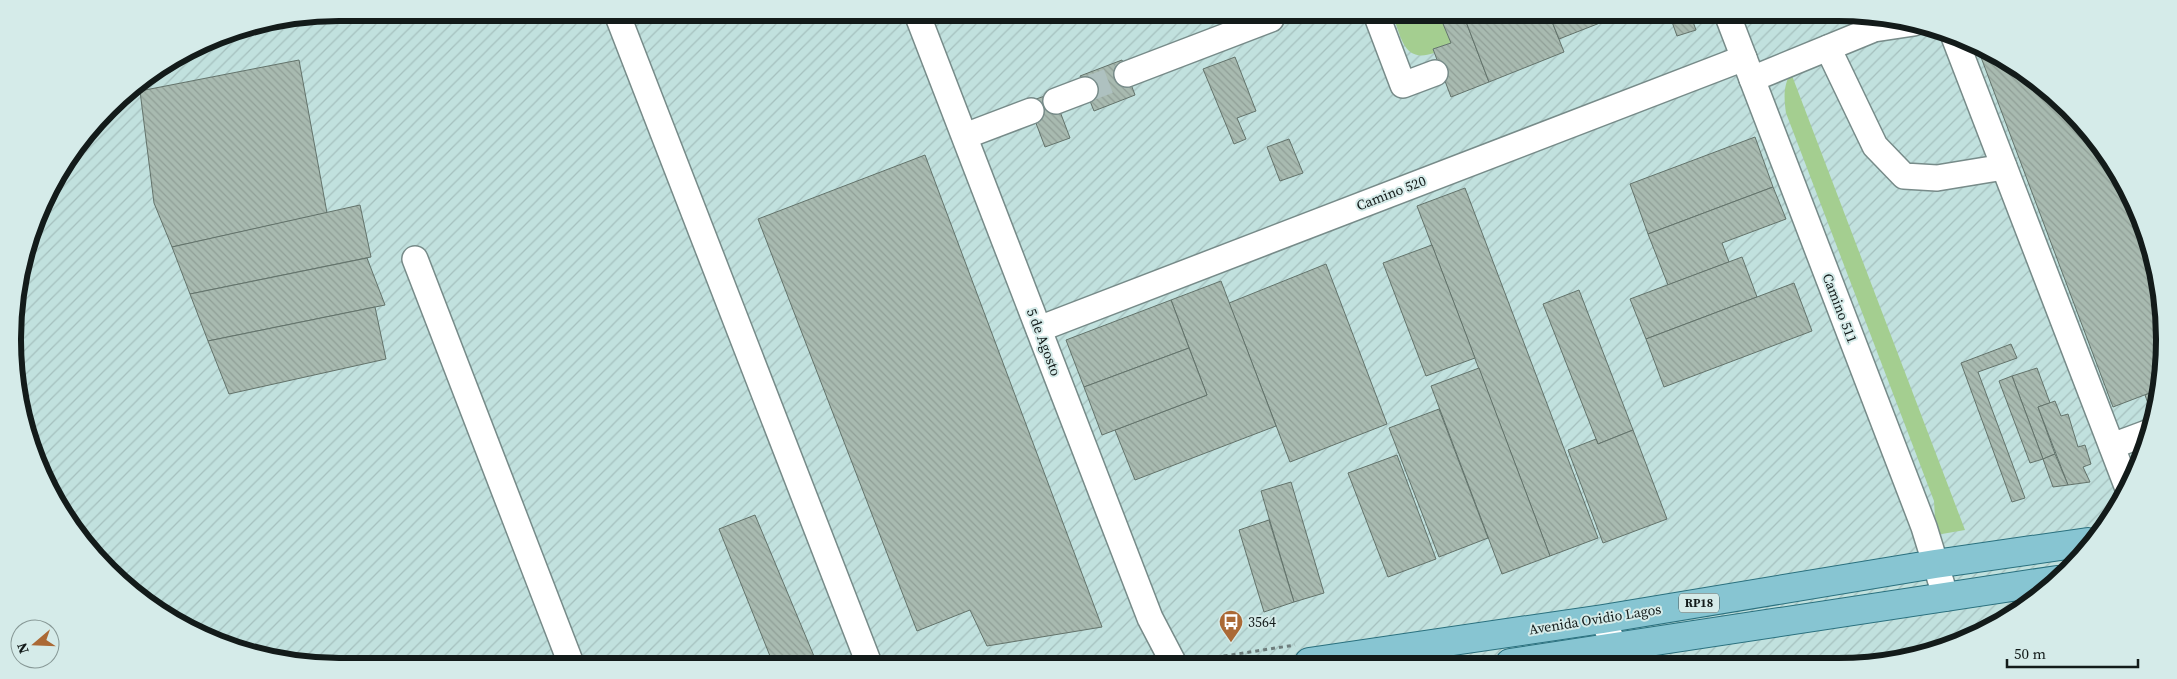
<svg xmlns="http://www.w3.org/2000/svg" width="2177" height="679" font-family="'Source Serif 4',serif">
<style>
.industrial{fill:url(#industrial-furrows)}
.grass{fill:#a4ce90}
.building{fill:url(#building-back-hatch);stroke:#63736b}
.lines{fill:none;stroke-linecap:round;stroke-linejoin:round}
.minor-tunnel{stroke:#aec1c0;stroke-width:25;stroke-dasharray:25 12;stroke-linecap:butt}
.minor-casing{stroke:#778b89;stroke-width:28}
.major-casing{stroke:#2a707e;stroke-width:30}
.path{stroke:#6e7d7c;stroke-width:3;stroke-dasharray:4 4;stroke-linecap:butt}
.minor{stroke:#fff;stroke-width:25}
.major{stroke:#87c5d2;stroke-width:28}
.labels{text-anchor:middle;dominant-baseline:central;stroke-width:4;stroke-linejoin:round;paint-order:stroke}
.shield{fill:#d5ebe9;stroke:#4d5958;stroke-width:1}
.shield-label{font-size:12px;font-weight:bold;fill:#131b1a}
.street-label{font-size:14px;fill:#131b1a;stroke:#d5ebe9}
.poi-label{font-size:14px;fill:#131b1a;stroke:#d5ebe9;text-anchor:start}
.rim{fill:none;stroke:#131b1a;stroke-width:6}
</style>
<defs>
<pattern id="industrial-furrows" width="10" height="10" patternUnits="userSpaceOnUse" patternTransform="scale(1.25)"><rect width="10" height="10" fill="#c1e1de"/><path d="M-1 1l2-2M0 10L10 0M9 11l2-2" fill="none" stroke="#a5c0be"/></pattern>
<pattern id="building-back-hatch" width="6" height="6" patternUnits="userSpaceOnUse" patternTransform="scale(1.25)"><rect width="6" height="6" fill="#a8bab0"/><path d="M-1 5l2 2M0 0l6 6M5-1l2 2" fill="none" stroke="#909f97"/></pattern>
</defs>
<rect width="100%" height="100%" fill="#d5ebe9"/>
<polygon class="industrial" points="276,19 1902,19 1963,38 2019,68 2069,108 2140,215 2158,276 2164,340 2158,404 2121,503 2053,585 1982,633 1880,664 275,660 158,612 108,571 68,521 24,424 15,297 46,195 124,94 215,37"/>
<g class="grass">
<path d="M1394 19H1441L1451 43 1433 49 1434 53C1405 63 1402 40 1394 19Z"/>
<path d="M1791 73 1965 530 1936 535 1934 501 1786 113C1784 99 1783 85 1791 73Z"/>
</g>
<g class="building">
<polygon points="1441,19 1465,19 1489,82 1451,97 1433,49 1451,43"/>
<polygon points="1465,19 1551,19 1564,52 1489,82"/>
<polygon points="1551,19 1610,19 1559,39"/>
<polygon points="1671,19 1692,19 1696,30 1677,36"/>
<polygon points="1976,44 2019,68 2069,108 2110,158 2140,215 2158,276 2164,340 2160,389 2113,407"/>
<polygon points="1235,57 1256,111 1237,118 1246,139 1234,144 1203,69"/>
<polygon points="299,60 327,213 172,247 154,203 140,91"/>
<polygon points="1122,60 1135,95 1094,111 1080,76"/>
<polygon points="1053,93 1070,138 1045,147 1028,102"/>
<polygon points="1755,137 1773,187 1648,234 1630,184"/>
<polygon points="1289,139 1303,173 1280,181 1267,147"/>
<polygon points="925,155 1102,627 987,646 970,610 917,631 758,219"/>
<polygon points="1773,187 1786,219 1722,243 1729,262 1668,285 1648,234"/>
<polygon points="1465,188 1598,538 1550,556 1417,206"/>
<polygon points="360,205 371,257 190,294 172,247"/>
<polygon points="1432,245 1475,358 1426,376 1383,263"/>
<polygon points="1742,257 1757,297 1646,339 1630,299"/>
<polygon points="367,258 385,305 208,341 190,294"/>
<polygon points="1326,264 1387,424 1290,462 1229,303"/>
<polygon points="1221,281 1276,426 1135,480 1115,430 1207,395 1171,300"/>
<polygon points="1794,283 1812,331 1664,387 1646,339"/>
<polygon points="1579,290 1633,430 1598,444 1543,304"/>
<polygon points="1171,300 1189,348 1084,387 1066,340"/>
<polygon points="375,307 386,359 229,394 208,341"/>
<polygon points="2011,344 2017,358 1978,372 2025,498 2012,502 1961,363"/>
<polygon points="1189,348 1207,395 1102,435 1084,387"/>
<polygon points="1479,368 1550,556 1502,574 1431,386"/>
<polygon points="2037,368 2050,403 2038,407 2055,454 2043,459 2012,376"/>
<polygon points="2012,376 2043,459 2030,463 1999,381"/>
<polygon points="2160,389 2158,404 2156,410 2151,412 2145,395"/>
<polygon points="2055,401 2061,416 2068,414 2078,447 2085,445 2091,464 2083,467 2090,482 2068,485 2038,407"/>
<polygon points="1439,409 1488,538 1439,557 1389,428"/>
<polygon points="1633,430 1667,519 1603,543 1568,450 1596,439 1598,444"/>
<polygon points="2055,454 2068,485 2053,487 2043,459"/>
<polygon points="1397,455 1436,559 1388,577 1348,473"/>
<polygon points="1291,482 1324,593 1294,602 1261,491"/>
<polygon points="755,515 816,661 772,661 719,529"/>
<polygon points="1269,520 1294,602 1264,612 1239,530"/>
</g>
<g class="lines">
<polyline class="minor-tunnel" points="1085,90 1127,74"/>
<defs>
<g id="minor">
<polyline points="619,19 868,661"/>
<polyline points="919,19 1150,618 1173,662"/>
<polyline points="1378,19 1403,85 1435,73"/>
<polyline points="1729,19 1924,527 1946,598"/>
<polyline points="1953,34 2127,486"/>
<polyline points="1828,48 1875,146 1904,176 1937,178 2004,167"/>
<polyline points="1127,74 1271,19"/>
<polyline points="1752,79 1874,29 1914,23"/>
<polyline points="1056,101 1085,90"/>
<polyline points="965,136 1031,111"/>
<polyline points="415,259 570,661"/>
<polyline points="1039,329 1744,58"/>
<polyline points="2112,446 2147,433"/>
<polyline points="1603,619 1621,663"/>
</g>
<g id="major">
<polyline points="1309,662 1603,619 1935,564 2088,542"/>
<polyline points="1510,663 2057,580"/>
</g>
</defs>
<use href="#minor" class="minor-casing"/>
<use href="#major" class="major-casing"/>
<g class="path">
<polyline points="2097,522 2106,521"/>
<polyline points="1192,661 1295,645"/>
</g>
<use href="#minor" class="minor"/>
<use href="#major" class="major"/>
</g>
<defs>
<symbol id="bus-pin" viewBox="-11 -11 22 30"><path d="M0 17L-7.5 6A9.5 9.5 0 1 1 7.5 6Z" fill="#ab6935" stroke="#d5ebe9"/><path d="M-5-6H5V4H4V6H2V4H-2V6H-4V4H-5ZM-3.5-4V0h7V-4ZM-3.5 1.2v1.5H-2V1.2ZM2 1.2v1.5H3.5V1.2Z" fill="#fff"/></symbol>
</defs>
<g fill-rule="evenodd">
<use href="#bus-pin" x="1217" y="608" width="28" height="38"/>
</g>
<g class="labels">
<rect class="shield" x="1679" y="593.5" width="40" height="19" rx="4"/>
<g class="shield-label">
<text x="1699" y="603">RP18</text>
</g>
<g class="street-label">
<text transform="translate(1391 193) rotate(-21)">Camino 520</text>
<text transform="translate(1840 308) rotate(69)">Camino 511</text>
<text transform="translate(1044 342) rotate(69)">5 de Agosto</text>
<text transform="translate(1595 619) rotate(-9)">Avenida Ovidio Lagos</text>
</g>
<g class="poi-label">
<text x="1248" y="622">3564</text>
</g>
</g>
<path d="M0 0H2177V679H0ZM339 21H1838A318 318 0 0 1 2156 339V340A318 318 0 0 1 1838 658H339A318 318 0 0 1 21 340V339A318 318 0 0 1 339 21Z" fill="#d5ebe9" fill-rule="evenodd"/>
<path class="rim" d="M339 21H1838A318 318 0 0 1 2156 339V340A318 318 0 0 1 1838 658H339A318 318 0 0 1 21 340V339A318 318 0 0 1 339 21Z"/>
<g transform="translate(35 644) rotate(251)"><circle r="24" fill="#d5ebe9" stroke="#879896"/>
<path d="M0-4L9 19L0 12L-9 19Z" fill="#ab6935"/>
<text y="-8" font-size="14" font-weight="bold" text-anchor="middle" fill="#131b1a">N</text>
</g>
<path d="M2007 659v8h131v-8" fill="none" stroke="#131b1a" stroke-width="2.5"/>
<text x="2014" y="659" font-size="15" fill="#131b1a" stroke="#d5ebe9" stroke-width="4" paint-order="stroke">50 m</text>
</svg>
